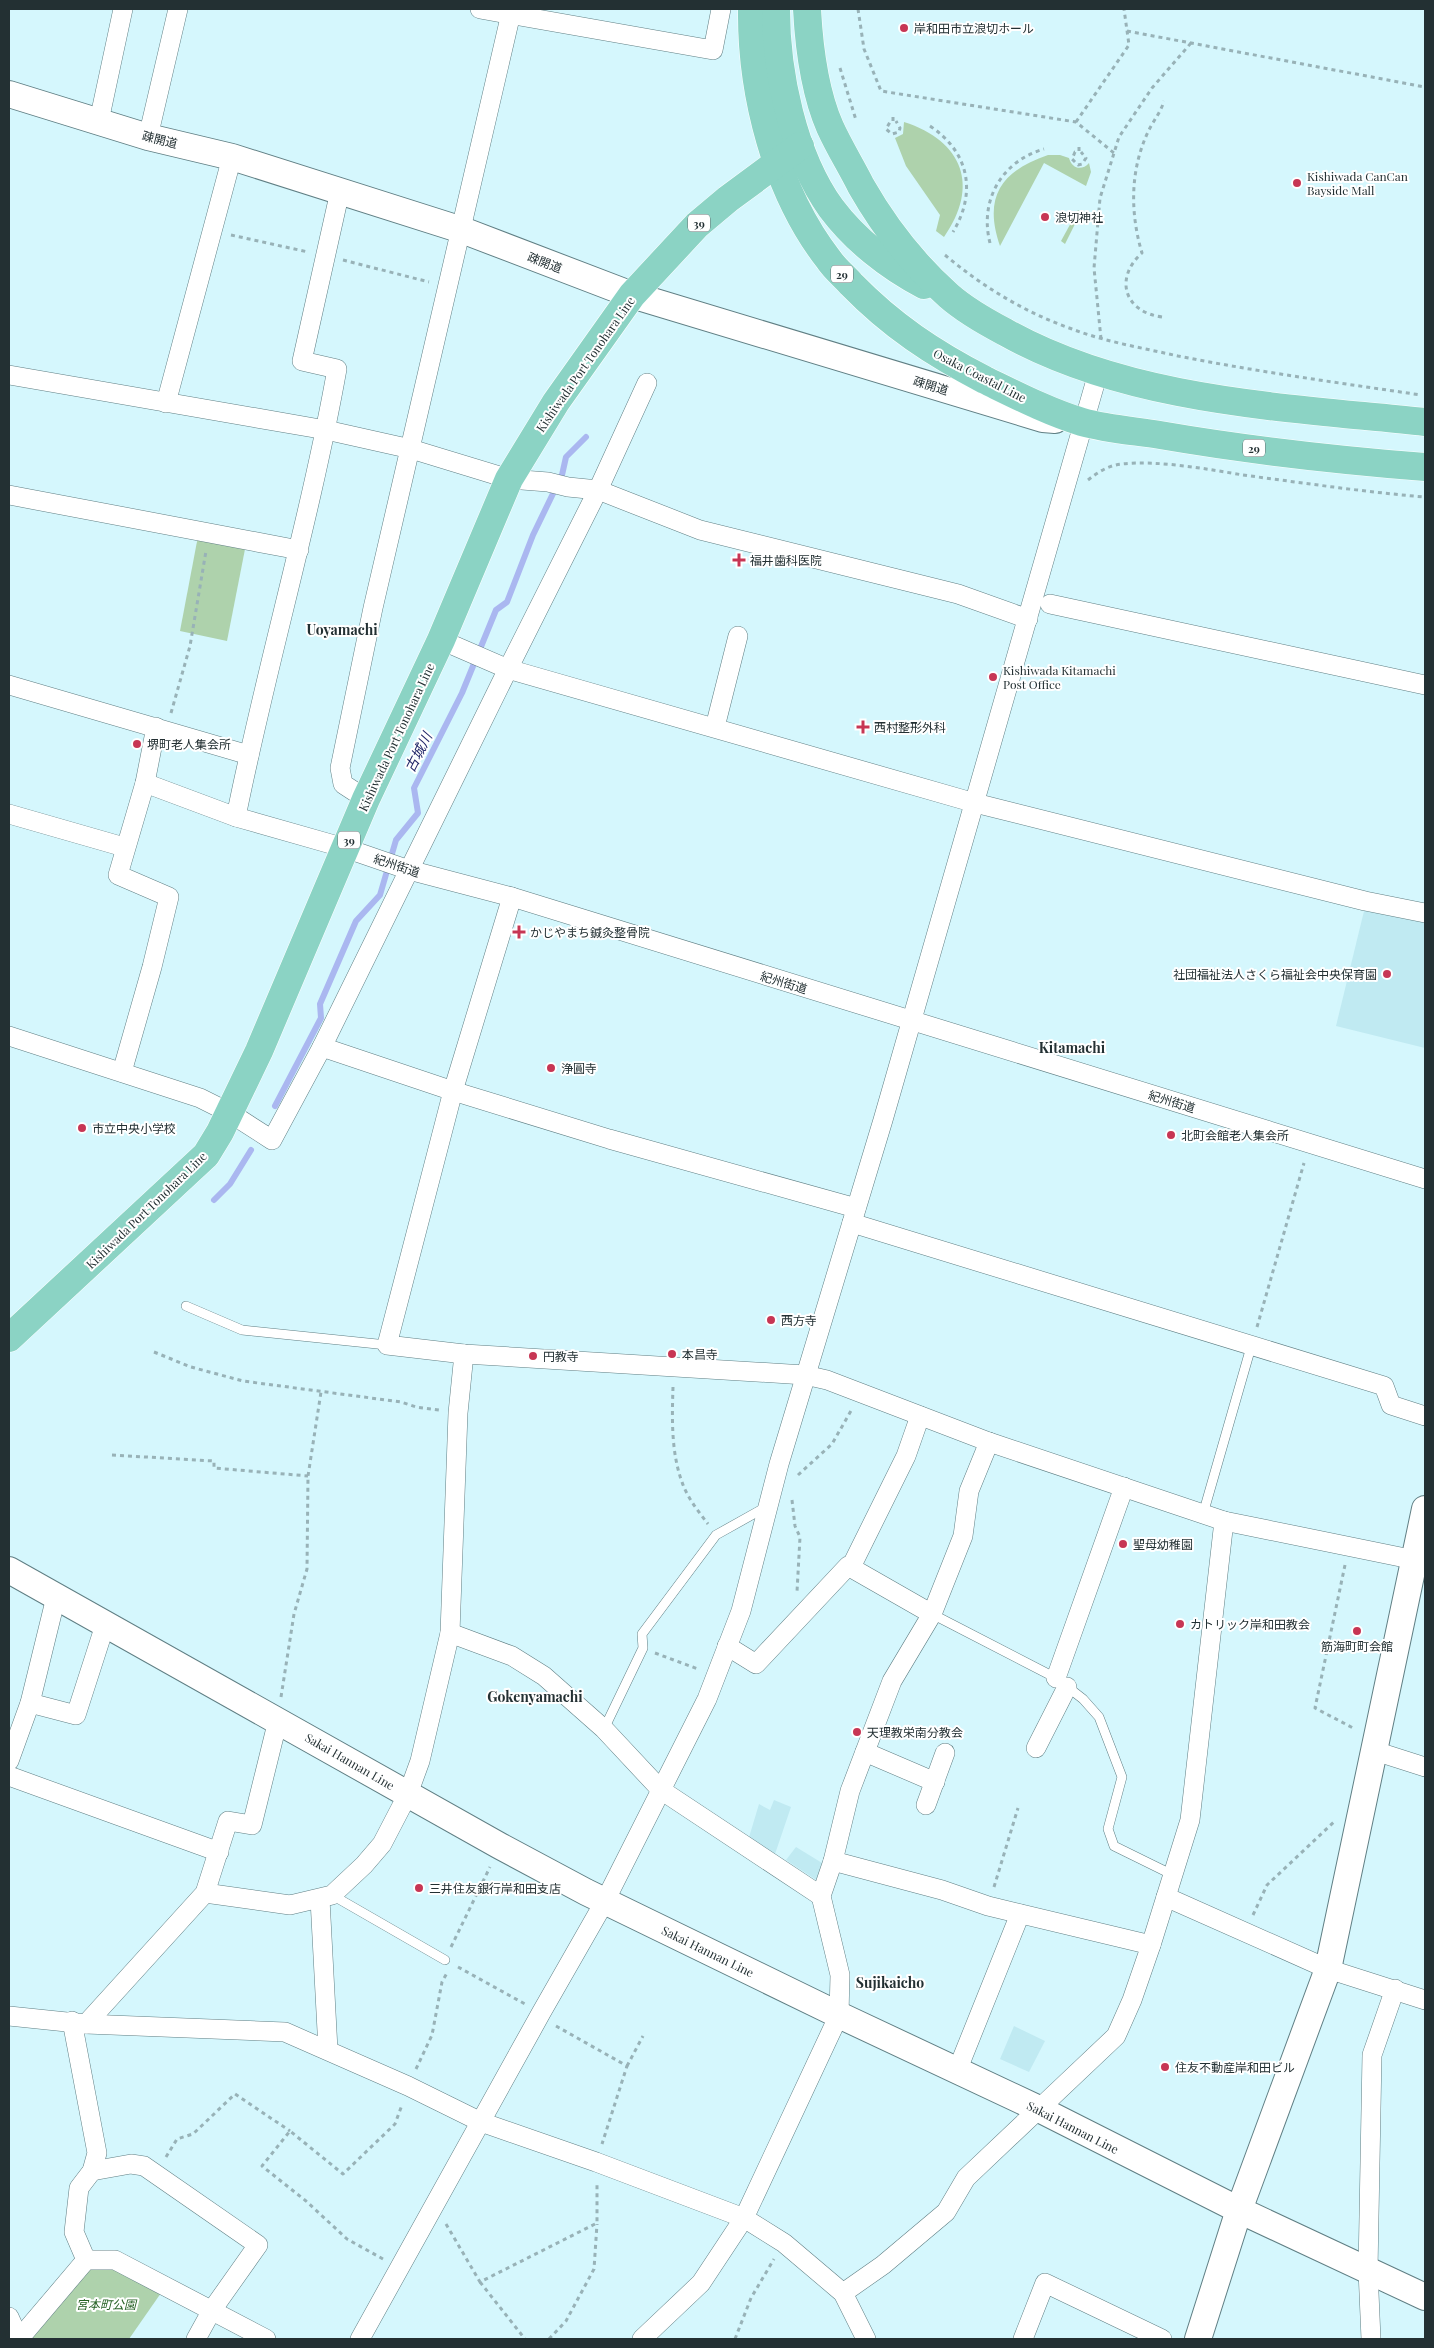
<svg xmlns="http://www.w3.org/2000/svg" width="1434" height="2348" font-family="'Playfair Display','Noto Sans JP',serif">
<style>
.built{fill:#c0eaf2}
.green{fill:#aed2ac}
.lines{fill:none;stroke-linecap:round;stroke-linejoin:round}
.stream{stroke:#aab7f0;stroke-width:6}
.lane-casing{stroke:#607f84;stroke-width:10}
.street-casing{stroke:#607f84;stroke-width:20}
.secondary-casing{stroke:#607f84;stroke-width:28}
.primary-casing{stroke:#fff;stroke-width:29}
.path{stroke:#98b2b7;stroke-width:3;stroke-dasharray:4 4;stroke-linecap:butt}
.lane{stroke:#fff;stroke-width:9}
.street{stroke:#fff;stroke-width:19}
.secondary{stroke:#fff;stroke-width:26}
.primary{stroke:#8bd3c4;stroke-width:28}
.poi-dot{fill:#c73654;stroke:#fff;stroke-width:2}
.labels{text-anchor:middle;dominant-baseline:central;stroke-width:4;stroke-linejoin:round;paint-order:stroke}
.shield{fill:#fff;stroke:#656e70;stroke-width:1}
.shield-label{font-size:11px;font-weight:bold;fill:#233033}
.poi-label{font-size:12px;fill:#233033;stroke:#fff;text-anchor:start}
.street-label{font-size:12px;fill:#233033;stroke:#fff}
.park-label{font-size:12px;font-style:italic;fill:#256124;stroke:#fff}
.neighbourhood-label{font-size:14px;font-weight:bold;fill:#233033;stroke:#fff}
.water-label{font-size:14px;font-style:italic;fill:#232869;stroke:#fff}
</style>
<rect width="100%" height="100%" fill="#d5f7fd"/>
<g class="built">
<polygon points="1365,907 1425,922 1425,1048 1336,1026"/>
<polygon points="774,1800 791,1807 775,1854 747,1844 759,1804 770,1810"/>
<polygon points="796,1847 827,1866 818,1881 786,1860"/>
<polygon points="1014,2026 1045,2041 1029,2072 1000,2059"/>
</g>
<g class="green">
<path d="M904 122C963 141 980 186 944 237L936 231 940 215 906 166 895 138 903 134Z"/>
<path d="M1048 155H1060L1069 158C1072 169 1082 171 1089 163L1091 172 1086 186 1044 163 1000 246C983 197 1001 171 1048 155Z"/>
<polygon points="1078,210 1081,212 1065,244 1061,241"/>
<polygon points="199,531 246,544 227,641 180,631"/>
<polygon points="91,2265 110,2265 161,2293 129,2339 26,2339"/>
</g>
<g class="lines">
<g class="stream">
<polyline points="275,1106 321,1018 320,1004 356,921 380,895 396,840 418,813 414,788 462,693 496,610 507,602 533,535 562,475 566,457 586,437"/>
<polyline points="214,1200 230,1184 251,1150"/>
</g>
<defs>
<g id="lane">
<polyline points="186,1306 242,1330 387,1345"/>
<polyline points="1203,1514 1251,1347"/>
<polyline points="932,1614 1056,1678 1083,1699 1099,1717 1122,1777 1108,1829 1114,1846 1173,1875"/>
<polyline points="604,1729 643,1648 642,1634 716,1535 766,1507"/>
<polyline points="332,1895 445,1960"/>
</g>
<g id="street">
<polyline points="480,9 713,50 721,9"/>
<polyline points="99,121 123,9"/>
<polyline points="148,137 178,9"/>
<polyline points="9,375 326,430 411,449 509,479 548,482 568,487 598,490 700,530 958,594 1028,619"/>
<polyline points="166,403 232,157"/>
<polyline points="9,495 299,550"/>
<polyline points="1050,604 1425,685"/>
<polyline points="441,640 508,669 975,803 1365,901 1425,913"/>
<polyline points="9,685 249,755"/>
<polyline points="715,727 738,636"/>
<polyline points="145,783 236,817 345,848 409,870 512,897 1425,1179"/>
<polyline points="366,799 343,784 340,768 373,608 512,9"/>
<polyline points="9,814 124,847"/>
<path d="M236 817C266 667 310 520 337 369L302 361 340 191"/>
<polyline points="512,897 453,1091 387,1345 464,1354 805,1375 827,1380 989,1442 1224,1521 1425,1562"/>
<polyline points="9,1036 200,1098 230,1113 272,1140 322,1047 508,669 598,490 647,383"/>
<polyline points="322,1047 453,1091 609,1139 856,1208"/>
<polyline points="122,1072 152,967 169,897 118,875 145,783 156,727"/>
<polyline points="852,1223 1384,1386 1391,1405 1425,1416"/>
<polyline points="851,1567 906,1456 920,1416"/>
<polyline points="450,1633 512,1656 544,1676 604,1729 661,1790 821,1896"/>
<polyline points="727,1646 756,1664 848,1566 932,1614"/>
<polyline points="1056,1678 1124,1487"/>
<polyline points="30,1703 76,1715 105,1625"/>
<polyline points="1036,1748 1067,1687"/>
<polyline points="1375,1751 1425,1767"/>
<polyline points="865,1752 935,1782"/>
<polyline points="9,1761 30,1703 56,1597"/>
<polyline points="9,1776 219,1852"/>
<polyline points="926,1805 945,1753"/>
<polyline points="833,1861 942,1890 988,1906 1151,1945"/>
<polyline points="205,1893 290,1905 332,1895 364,1865 382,1844 408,1794 420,1761 450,1633 458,1413 464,1354"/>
<polyline points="1166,1897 1328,1969 1425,2000"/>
<polyline points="320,1899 328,2050"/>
<polyline points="9,2016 86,2024 285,2032 408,2086 481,2122 596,2162 744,2218 784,2243 843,2293 866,2339"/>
<polyline points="72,2021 97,2153 92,2171 79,2188 74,2232 86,2260"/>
<polyline points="86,2024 205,1893 228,1821 252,1825 278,1720"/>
<polyline points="957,2071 1020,1914"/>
<polyline points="92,2171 131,2164 144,2166 258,2245 212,2310 196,2339"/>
<polyline points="843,2293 883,2265 946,2212 966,2178 1116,2036 1132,2000 1151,1945 1190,1820 1224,1521"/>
<polyline points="9,2317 19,2339"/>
<polyline points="19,2339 86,2260 115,2260 266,2339"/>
<polyline points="360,2339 541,2013 605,1901 707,1699 741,1611 779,1464 883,1120 1098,373"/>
<polyline points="642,2339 701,2283 744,2218 839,2015 840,1975 821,1896 833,1861 850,1791 892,1681 932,1614 963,1536 969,1491 989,1442"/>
<polyline points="1023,2339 1045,2283 1162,2339"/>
<polyline points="1371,2339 1368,2270 1372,2055 1395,1989"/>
</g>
<g id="secondary">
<polyline points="9,94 148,137 232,157 462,230 632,295 1043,419 1055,420"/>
<polyline points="9,1570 500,1846 586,1892 839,2015 1039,2109 1239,2210 1425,2297"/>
<polyline points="1198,2339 1239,2210 1328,1969 1425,1509"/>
</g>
<g id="primary">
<path d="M752 9C751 94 776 192 829 260 835 269 844 276 851 284 892 326 933 353 985 380 1016 395 1049 412 1082 422 1107 429 1135 431 1160 435 1247 450 1337 460 1425 467"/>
<path d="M776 9C776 73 793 155 831 208 855 240 889 267 924 285"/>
<path d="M807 9C809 46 815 93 830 127 839 147 851 166 861 186 885 228 913 264 949 296 965 310 986 322 1005 332 1130 402 1285 407 1425 422"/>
<polyline points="9,1338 206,1155 220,1132 259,1051 366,799 441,640 509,479 556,402 632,295 697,225 728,199 800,146"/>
</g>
</defs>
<use href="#lane" class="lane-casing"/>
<use href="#street" class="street-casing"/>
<use href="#secondary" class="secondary-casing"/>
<use href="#primary" class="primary-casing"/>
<g class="path">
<polyline points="858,9 864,49 881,91 1076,122 1114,153"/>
<polyline points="1127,31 1425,87"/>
<polyline points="840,68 856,120"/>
<polyline points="893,117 893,121 890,122 886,129 892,134 899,132 900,128 896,121"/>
<polyline points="1076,122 1129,45 1124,9"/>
<path d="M930 126C969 152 977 192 953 232"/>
<polyline points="1079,147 1079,151 1075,152 1072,159 1078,165 1082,164 1086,158 1081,152"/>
<polyline points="231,235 308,252"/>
<path d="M990 243C979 200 1002 161 1044 149"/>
<path d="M945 255C983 287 1026 313 1072 329 1106 342 1143 348 1178 356 1259 372 1340 383 1421 395"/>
<polyline points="343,260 429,282"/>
<path d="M1162 317C1124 312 1114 278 1142 253 1130 213 1130 170 1148 132 1153 121 1161 112 1164 101"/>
<polyline points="1101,339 1094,268 1100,198 1119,137 1152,88 1191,43"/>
<path d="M1088 480C1098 472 1109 465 1122 464 1158 460 1207 469 1243 475 1304 483 1364 492 1425 497"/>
<polyline points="171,713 190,646 206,551"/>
<polyline points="1257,1327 1304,1163"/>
<polyline points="154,1352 191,1367 243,1381 401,1402 416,1407 439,1410"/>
<path d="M673 1387C672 1418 671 1452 682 1482 687 1497 698 1511 708 1524"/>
<polyline points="112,1455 214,1461 214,1468 308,1476"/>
<polyline points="798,1475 832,1444 852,1409"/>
<polyline points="792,1500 795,1526 800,1537 797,1592"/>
<polyline points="1345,1565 1315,1708 1355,1729"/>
<polyline points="655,1653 698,1669"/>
<polyline points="281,1697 294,1614 307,1569 308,1476 321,1392"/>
<polyline points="994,1887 1018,1808"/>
<polyline points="1253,1915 1267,1885 1335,1821"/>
<polyline points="451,1947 490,1867"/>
<polyline points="458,1967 525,2004"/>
<polyline points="556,2026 627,2066 602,2144"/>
<polyline points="627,2066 643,2036"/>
<polyline points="416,2069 432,2035 442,1982 447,1973"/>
<polyline points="166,2157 177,2139 193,2134 235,2094 290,2131"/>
<polyline points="446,2224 480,2282 597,2223 597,2184"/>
<polyline points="383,2259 347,2239 306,2201 262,2166 290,2131 343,2174 395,2124 402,2105"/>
<polyline points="480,2282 525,2339"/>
<polyline points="549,2339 566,2321 594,2269 597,2224"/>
<polyline points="735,2339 751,2298 774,2259"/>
</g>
<use href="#lane" class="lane"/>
<use href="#street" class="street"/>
<use href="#secondary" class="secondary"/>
<use href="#primary" class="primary"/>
</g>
<g class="poi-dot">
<circle cx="904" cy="28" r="5"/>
<circle cx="1297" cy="183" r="5"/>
<circle cx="1045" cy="217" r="5"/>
<path d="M736.5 552.5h5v5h5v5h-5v5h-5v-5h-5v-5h5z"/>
<circle cx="993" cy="677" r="5"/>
<path d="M860.5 719.5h5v5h5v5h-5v5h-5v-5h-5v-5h5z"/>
<circle cx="137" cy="744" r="5"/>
<path d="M516.5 924.5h5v5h5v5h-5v5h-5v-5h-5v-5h5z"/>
<circle cx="1387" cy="974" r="5"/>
<circle cx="551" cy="1068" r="5"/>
<circle cx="82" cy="1128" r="5"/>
<circle cx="1171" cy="1135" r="5"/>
<circle cx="771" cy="1320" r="5"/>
<circle cx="672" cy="1354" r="5"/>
<circle cx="533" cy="1356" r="5"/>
<circle cx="1123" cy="1544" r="5"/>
<circle cx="1180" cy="1624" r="5"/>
<circle cx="1357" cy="1631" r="5"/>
<circle cx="857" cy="1732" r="5"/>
<circle cx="419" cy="1888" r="5"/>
<circle cx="1165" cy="2067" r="5"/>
</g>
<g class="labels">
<g class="shield">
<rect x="688" y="214.5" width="22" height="17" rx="4"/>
<rect x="831" y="265.5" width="22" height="17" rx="4"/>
<rect x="1243" y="439.5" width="22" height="17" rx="4"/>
<rect x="338" y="831.5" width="22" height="17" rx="4"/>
</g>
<g class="shield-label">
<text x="699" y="223">39</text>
<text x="842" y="274">29</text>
<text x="1254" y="448">29</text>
<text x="349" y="840">39</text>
</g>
<g class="poi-label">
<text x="914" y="28">岸和田市立浪切ホール</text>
<text x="1307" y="176">Kishiwada CanCan<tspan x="1307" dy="14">Bayside Mall</tspan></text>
<text x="1055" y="217">浪切神社</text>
<text x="750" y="560">福井歯科医院</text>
<text x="1003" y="670">Kishiwada Kitamachi<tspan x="1003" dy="14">Post Office</tspan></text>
<text x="874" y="727">西村整形外科</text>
<text x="147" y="744">堺町老人集会所</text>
<text x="530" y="932">かじやまち鍼灸整骨院</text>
<text x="1377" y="974" text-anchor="end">社団福祉法人さくら福祉会中央保育園</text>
<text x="561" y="1068">浄圓寺</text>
<text x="92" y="1128">市立中央小学校</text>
<text x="1181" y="1135">北町会館老人集会所</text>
<text x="781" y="1320">西方寺</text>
<text x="682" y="1354">本昌寺</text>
<text x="543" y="1356">円教寺</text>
<text x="1133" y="1544">聖母幼稚園</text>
<text x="1190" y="1624">カトリック岸和田教会</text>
<text x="1357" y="1646" text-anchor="middle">筋海町町会館</text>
<text x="867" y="1732">天理教栄南分教会</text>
<text x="429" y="1888">三井住友銀行岸和田支店</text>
<text x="1175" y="2067">住友不動産岸和田ビル</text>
</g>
<g class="street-label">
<text transform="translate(160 139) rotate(14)">疎開道</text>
<text transform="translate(545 262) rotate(21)">疎開道</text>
<text transform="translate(585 364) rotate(-55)">Kishiwada Port Tonohara Line</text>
<text transform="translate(980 375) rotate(27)">Osaka Coastal Line</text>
<text transform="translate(931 385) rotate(17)">疎開道</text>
<text transform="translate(396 737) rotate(-65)">Kishiwada Port Tonohara Line</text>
<text transform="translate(397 865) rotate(18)">紀州街道</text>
<text transform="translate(784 982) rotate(17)">紀州街道</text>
<text transform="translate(1172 1101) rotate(17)">紀州街道</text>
<text transform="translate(146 1210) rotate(-44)">Kishiwada Port Tonohara Line</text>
<text transform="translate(350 1761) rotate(30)">Sakai Hannan Line</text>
<text transform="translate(708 1951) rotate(26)">Sakai Hannan Line</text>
<text transform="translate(1073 2127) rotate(27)">Sakai Hannan Line</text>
</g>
<g class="park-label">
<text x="106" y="2304">宮本町公園</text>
</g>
<g class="neighbourhood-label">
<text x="342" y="629">Uoyamachi</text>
<text x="1072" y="1047">Kitamachi</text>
<text x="535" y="1696">Gokenyamachi</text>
<text x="890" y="1982">Sujikaicho</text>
</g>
<g class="water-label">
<text transform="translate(418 752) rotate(-63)">古城川</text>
</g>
</g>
<rect width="1434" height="2348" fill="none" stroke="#233033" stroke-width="20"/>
</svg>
